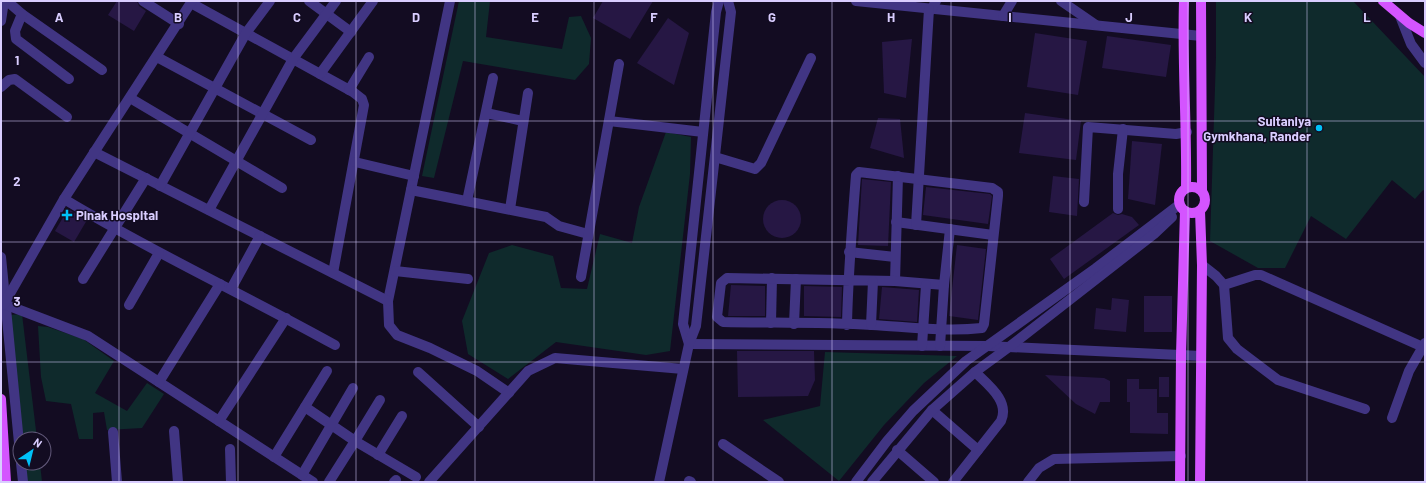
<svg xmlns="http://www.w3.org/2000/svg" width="1426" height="483" font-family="Barlow,sans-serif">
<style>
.green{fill:#0f2a2c}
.building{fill:#261744}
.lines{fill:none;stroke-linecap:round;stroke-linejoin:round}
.minor{stroke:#413583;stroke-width:10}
.major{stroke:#d454ff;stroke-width:10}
.grid{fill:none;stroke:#d9cdff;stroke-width:1;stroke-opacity:0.55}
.poi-dot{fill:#00c1f8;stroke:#130c22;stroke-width:1.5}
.labels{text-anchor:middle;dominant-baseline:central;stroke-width:3;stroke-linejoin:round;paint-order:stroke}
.poi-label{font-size:13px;font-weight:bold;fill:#d9cdff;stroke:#130c22;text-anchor:end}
.grid-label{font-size:13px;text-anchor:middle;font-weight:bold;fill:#d9cdff;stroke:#130c22;stroke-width:3;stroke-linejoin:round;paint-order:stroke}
</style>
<rect width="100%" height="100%" fill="#130c22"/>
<g class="green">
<polygon points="459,1 490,1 486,37 562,49 569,17 581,16 591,38 589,64 575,80 463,61 434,178 422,176"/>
<polygon points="1216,1 1353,1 1425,77 1425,191 1423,190 1415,199 1392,180 1346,239 1311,216 1285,268 1258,268 1210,241 1216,57"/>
<polygon points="666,132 691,137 690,174 670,351 646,355 556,342 508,379 468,354 462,321 489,253 512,245 553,256 561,288 587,289 600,234 632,243 639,207"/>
<polygon points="22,314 37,439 22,439 9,315"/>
<polygon points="38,326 48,327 83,339 114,361 95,393 127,411 147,383 164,394 142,428 107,430 104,412 93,413 93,439 79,439 71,404 46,401 41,377"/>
<polygon points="825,352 957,356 924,383 884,425 839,481 763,420 820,406"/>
<polygon points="24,463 40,463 42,482 26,482"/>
</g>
<g class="building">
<polygon points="117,1 137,1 139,6 146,11 134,31 108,15"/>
<polygon points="603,1 653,1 630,39 593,18"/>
<polygon points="668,18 689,33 674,85 637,63"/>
<polygon points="1035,33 1087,41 1078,95 1027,87"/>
<polygon points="1107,36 1171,45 1166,77 1102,68"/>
<polygon points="912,39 906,98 884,93 882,42"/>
<polygon points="1025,113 1081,121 1076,160 1019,153"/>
<polygon points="878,118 900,119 904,158 870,148"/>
<polygon points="1132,141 1162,144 1155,205 1128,199"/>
<polygon points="1053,176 1079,179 1077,216 1049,212"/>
<polygon points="862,179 891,182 888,246 858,245"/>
<polygon points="926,187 990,194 992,196 988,224 923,215"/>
<circle cx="782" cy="219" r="19"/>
<polygon points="68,209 87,220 74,242 55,231"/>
<polygon points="1113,213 1118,215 1122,214 1132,217 1139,225 1064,279 1050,259"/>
<polygon points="957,245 986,249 978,320 949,316"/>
<polygon points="731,285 765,286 765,316 728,316"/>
<polygon points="804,286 842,287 841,317 804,316"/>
<polygon points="882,287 919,290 917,322 879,319"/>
<rect x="1144" y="296" width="28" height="36"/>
<polygon points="1112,298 1129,300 1126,332 1094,329 1096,308 1111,310"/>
<polygon points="737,351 814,351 815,380 808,396 738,397"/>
<polygon points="1045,375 1104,378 1110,381 1110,402 1100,402 1095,414 1076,404"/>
<rect x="1159" y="377" width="10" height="20"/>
<polygon points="1127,379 1139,379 1139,389 1157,389 1157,413 1168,413 1168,434 1130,433 1130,402 1127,402"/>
</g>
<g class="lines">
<g class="minor">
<polyline points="7,1 22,14 102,70"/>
<polyline points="143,1 179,24"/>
<polyline points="309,1 351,32"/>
<polyline points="450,1 388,301 389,325 397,335 430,348 477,371 509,393"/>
<polyline points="856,1 1201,36"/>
<polyline points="1061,1 1096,25"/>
<polyline points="191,3 353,92 362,99 364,105 333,273"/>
<polyline points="931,10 936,1"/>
<polyline points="22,14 15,31 16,39 69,79"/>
<polyline points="1003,16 1012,1"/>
<polyline points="1400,16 1411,44 1425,63"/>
<polyline points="1,21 4,1"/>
<polyline points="157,57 311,140"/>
<polyline points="320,74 373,1"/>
<polyline points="1,87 9,80 15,79 67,117"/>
<polyline points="349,90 369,57"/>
<polyline points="130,98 282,188"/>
<polyline points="486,113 523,121"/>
<polyline points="609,121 703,132"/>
<polyline points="94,152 388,301"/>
<polyline points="715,157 755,169 761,163 811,58"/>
<polyline points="355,162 414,176"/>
<polyline points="160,186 246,33 270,1"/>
<polyline points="411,190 546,217 559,226 588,234"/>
<path d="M64 199C152 252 245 295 335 345"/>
<polyline points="467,201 493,78"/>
<polyline points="1084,202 1088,127 1176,134 1187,132"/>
<polyline points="510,209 528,93"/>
<polyline points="1118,209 1118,174 1123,129"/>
<polyline points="209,210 293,59 336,1"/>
<polyline points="896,222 993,235"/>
<polyline points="916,225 929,9"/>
<polyline points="849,252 895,257"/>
<polyline points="1,257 20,453"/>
<polyline points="1202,265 1216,276 1224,285 1228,338 1237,349 1278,380 1365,409"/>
<polyline points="395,271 468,279"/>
<polyline points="581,277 619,64"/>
<polyline points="83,279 146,178"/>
<polyline points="895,281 898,176"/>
<polyline points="1224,285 1255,275 1261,275 1423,347"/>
<polyline points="231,289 260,236"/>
<polyline points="4,304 88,336 313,482"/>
<polyline points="1,305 4,304 64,199 192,1"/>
<polyline points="129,305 159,253"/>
<polyline points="771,323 772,278"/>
<polyline points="794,324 796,279"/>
<path d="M847 325C848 275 852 225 856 175L859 172 992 188 998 192V196L984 324 982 328C946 332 908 327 872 325 823 322 773 323 723 322L717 317 721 283 727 278 895 281 944 285"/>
<polyline points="871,325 873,281"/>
<polyline points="689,344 988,346 1201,356"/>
<polyline points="689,344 683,324 716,12 719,1"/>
<polyline points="922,346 926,285"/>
<polyline points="940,346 944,285 950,229"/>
<polyline points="418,372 479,427"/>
<polyline points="159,382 220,284"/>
<polyline points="305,407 355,441 380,400"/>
<polyline points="932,410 978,450"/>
<polyline points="1392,418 1409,371 1425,343"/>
<polyline points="219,421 286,318"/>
<polyline points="174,431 178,482"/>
<polyline points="113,432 117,482"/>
<polyline points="723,444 779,482"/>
<polyline points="230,449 231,482"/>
<polyline points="897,450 934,482"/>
<polyline points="378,455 402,416"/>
<polyline points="274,457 327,371"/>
<polyline points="21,463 23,482"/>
<polyline points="302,475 353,388"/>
<polyline points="689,481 691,482"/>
<polyline points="329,482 355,441 416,477"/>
<polyline points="394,482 396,480"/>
<polyline points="429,482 528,371 555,358 683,369"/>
<polyline points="659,482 689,344 696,326 731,12 728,1"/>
<polyline points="856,482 887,441 913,411 966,361 1096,268 1180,204"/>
<polyline points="872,482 932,410 975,372 1009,347 1154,234 1172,217"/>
<path d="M953 482 1001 421C1010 401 988 385 975 372"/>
<polyline points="1028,482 1039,468 1054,459 1181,456"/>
</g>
<g class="major">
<path d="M1184 1C1182 63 1187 125 1186 188"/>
<polyline points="1201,1 1202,191"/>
<polyline points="1383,1 1409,23 1425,33"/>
<circle cx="1192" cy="200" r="13"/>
<polyline points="1,399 6,482"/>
<polyline points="1180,482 1181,355 1185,211"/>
<polyline points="1200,482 1202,265 1200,211"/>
</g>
</g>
<path class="grid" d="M119 1V482M238 1V482M356 1V482M475 1V482M594 1V482M713 1V482M832 1V482M951 1V482M1070 1V482M1188 1V482M1307 1V482M1 121H1425M1 242H1425M1 362H1425"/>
<g class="poi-dot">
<circle cx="1319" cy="128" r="4"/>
<path d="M65 209h4v4h4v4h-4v4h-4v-4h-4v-4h4z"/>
</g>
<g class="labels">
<g class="poi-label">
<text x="1311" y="121">Sultaniya<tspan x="1311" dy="15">Gymkhana, Rander</tspan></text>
<text x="76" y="215" text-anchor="start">Pinak Hospital</text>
</g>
</g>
<g class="grid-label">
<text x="59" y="22">A</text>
<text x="178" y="22">B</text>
<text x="297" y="22">C</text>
<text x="416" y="22">D</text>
<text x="535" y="22">E</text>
<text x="654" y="22">F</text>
<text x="772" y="22">G</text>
<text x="891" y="22">H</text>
<text x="1010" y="22">I</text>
<text x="1129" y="22">J</text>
<text x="1248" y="22">K</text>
<text x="1367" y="22">L</text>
<text x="17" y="65">1</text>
<text x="17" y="186">2</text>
<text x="17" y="306">3</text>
</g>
<rect width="1426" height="483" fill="none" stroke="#d9cdff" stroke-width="4"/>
<g transform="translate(32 451) rotate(35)"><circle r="19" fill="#130c22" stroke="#62597a"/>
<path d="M0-3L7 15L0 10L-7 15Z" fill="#00c1f8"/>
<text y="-6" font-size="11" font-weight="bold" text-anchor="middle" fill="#d9cdff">N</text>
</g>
</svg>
